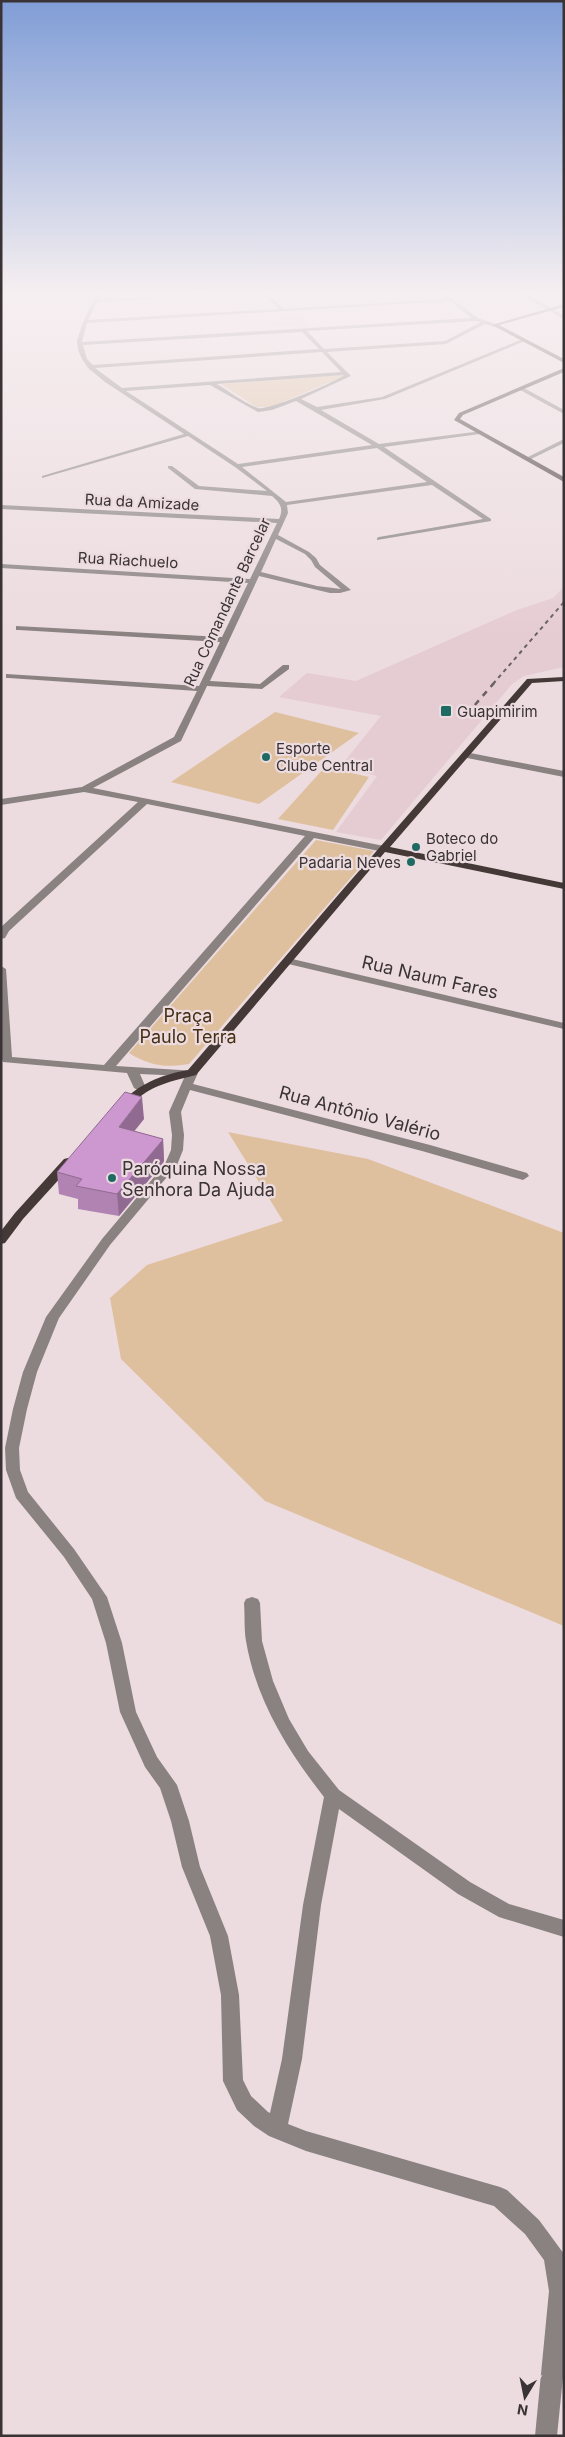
<svg xmlns="http://www.w3.org/2000/svg" width="565" height="2437" font-family="Inter,sans-serif">
<style>
.built{fill:#e5ccd2}
.green{fill:#dfc09e}
.lines{fill:none;stroke-linecap:round;stroke-linejoin:round}
.minor{fill:#898281;fill-rule:evenodd}
.major{fill:#443936;fill-rule:evenodd}
.rail-far1{stroke:#696062;stroke-width:2;stroke-dasharray:4 4;stroke-linecap:butt}
.rail{stroke:#696062;stroke-width:2.5;stroke-dasharray:6 6;stroke-linecap:butt}
.wall{fill:#b083b2}
.shaded-wall{fill:#906a91}
.building{fill:#cd98cf;stroke:#906a91}
.poi-dot{fill:#206a64;stroke:#ecdbdf;stroke-width:2}
.labels{text-anchor:middle;dominant-baseline:central;stroke-width:4.5;stroke-linejoin:round;paint-order:stroke}
.far-street-label{font-size:15px;fill:#3a3335;stroke:#ecdbdf}
.far-poi-label{font-size:15px;fill:#3a3335;stroke:#ecdbdf;text-anchor:start}
.street-label{font-size:18px;fill:#3a3335;stroke:#ecdbdf}
.park-label{font-size:18px;fill:#452f15;stroke:#ecdbdf}
.poi-label{font-size:18px;fill:#3a3335;stroke:#ecdbdf;text-anchor:start}
</style>
<rect width="100%" height="100%" fill="#ecdbdf"/>
<g class="built">
<polygon points="302,315 306,319 303,320 310,328 275,326 271,321 283,321 278,316"/>
<polygon points="564,587 564,667 524,676 512,684 381,840 336,832 377,776 340,767 381,716 279,697 307,673 356,681 517,610 553,598"/>
</g>
<g class="green">
<polygon points="339,375 344,376 271,407 256,407 221,384"/>
<polygon points="275,712 359,733 259,804 171,782"/>
<polygon points="325,767 369,777 333,830 278,819"/>
<path d="M316 840 374 851 189 1064C165 1068 150 1066 129 1053Z"/>
<polygon points="228,1132 368,1159 564,1233 564,1626 265,1501 121,1359 110,1298 147,1265 283,1221"/>
</g>
<g class="lines">
<g class="minor">
<path d="M96 295H100L98 299 213 295 97 302 88 320 279 309 264 295H269L284 309 446 299 442 295H447L478 318 498 325 495 327 485 324 446 344 327 352 351 376 301 399 317 407 382 397 520 340 525 341 385 399 321 410 379 444 482 431 480 434 384 447 491 519V521L377 540V538L379 537 483 519 432 485 287 505 288 513 278 535 309 552 316 558 320 565 351 590 340 593H330L259 576 210 681 260 684 283 665H289V669L262 689 207 686 181 741 93 788 384 846 389 849 384 852 314 838 116 1066 196 1071 198 1073 193 1084 430 1145 527 1173 529 1176 523 1180 422 1151 190 1090 181 1112 184 1135 183 1150 177 1165 110 1245 59 1318 37 1372 27 1409 19 1448 20 1470 28 1492 74 1549 107 1597 122 1643 136 1712 157 1757 177 1785 189 1821 200 1867 228 1936 239 1995 243 2080 251 2096 268 2112 270 2113 282 2059 303 1905 324 1797C288 1751 256 1700 246 1641 244 1629 245 1615 244 1603L246 1599 252 1597 258 1599 260 1603 262 1641 273 1681 289 1719 308 1751 339 1790 470 1882 509 1904 564 1920V1937L499 1917 458 1894 339 1809 321 1905 302 2059 288 2124 306 2131 500 2187 507 2190 539 2220 564 2254V2367L557 2436H535L549 2291 544 2260 525 2234 494 2206 306 2151 269 2136 254 2126 237 2110 223 2081 221 1995 210 1936 182 1867 171 1821 160 1788 145 1767 120 1712 106 1643 92 1599 64 1557 16 1498 6 1470 5 1448 13 1409 23 1372 46 1317 102 1239 165 1164 171 1150 172 1135 169 1112 185 1076 140 1074 146 1088 140 1091 134 1088 127 1073 3 1062 1 1057V966L6 969 12 1057 104 1065 305 836 147 804 9 931 5 938 1 939V927L138 802 84 792 1 805V799L82 787 174 737 197 691 9 678H6V674L199 686 220 642 19 630H16V626L222 637 248 583 1 568V564L250 579 277 523 1 509V505L279 519C284 508 280 503 272 496L195 489 168 468V466H172L199 486 267 491 235 467 188 436 42 478V476L184 434 105 382 88 368 82 359 78 350 77 341 83 322ZM450 301 471 318 82 342 87 323ZM476 321 481 322 445 341 324 349 307 331ZM302 332 319 349 93 365 87 359 83 345ZM322 352 341 372 122 388 95 368ZM344 375C338 381 268 411 258 408 244 403 230 392 217 384ZM210 385 258 412 272 410 296 401 372 445 238 464 126 391ZM377 448 427 482 286 502 242 467ZM276 539 305 554 311 560 315 567 341 589 317 586 261 572Z"/>
<polygon points="523,295 528,295 564,316 564,319"/>
<polygon points="520,388 524,388 564,410 564,414 520,390"/>
<polygon points="564,439 564,443 529,460 524,459"/>
<polygon points="465,752 564,771 564,777 462,757 461,755"/>
<polygon points="288,958 564,1023 564,1029 284,963 284,959"/>
</g>
<g class="major">
<polygon points="564,304 564,307 499,325 564,359 564,363 492,325"/>
<polygon points="564,368 564,372 463,415 460,419 564,477 564,482 454,420 459,413"/>
<path d="M564 677V681L532 683 390 847 564 883V889L385 852 196 1075C165 1083 150 1085 126 1109H118L116 1107 118 1105C139 1084 160 1075 188 1070L345 887 527 679Z"/>
<polygon points="68,1158 74,1162 72,1165 23,1219 5,1243 1,1244 1,1231 15,1213 64,1159"/>
</g>
<polyline class="rail-far1" points="493,684 564,602"/>
<polyline class="rail" points="467,714 494,683"/>
</g>
<polygon class="wall" points="144,1119 134,1131 163,1139 164,1161 119,1216 78,1209 78,1199 59,1194 57,1172"/>
<g class="shaded-wall">
<polygon points="142,1097 144,1119 120,1149 119,1127"/>
<polygon points="163,1139 164,1161 163,1163 119,1216 117,1194"/>
</g>
<polygon class="building" points="125,1092 142,1097 119,1127 163,1139 162,1141 117,1194 76,1186 82,1179 57,1172"/>
<linearGradient id="sky" x2="0" y2="1"><stop stop-color="#809dd6"/><stop offset="0.46" stop-color="#f6eff1"/><stop offset="1" stop-color="#f6eff1" stop-opacity="0"/></linearGradient>
<rect width="565" height="636" fill="url(#sky)"/>
<g class="poi-dot">
<rect x="440" y="705" width="12" height="12" rx="2.5"/>
<circle cx="266" cy="757" r="5"/>
<circle cx="416" cy="847" r="5"/>
<circle cx="411" cy="862" r="5"/>
<circle cx="112" cy="1178" r="5"/>
</g>
<g class="labels">
<g class="far-street-label">
<text transform="translate(142 502) rotate(3)">Rua da Amizade</text>
<text transform="translate(128 560) rotate(3)">Rua Riachuelo</text>
<text transform="translate(227 602) rotate(-65)">Rua Comandante Barcelar</text>
</g>
<g class="far-poi-label">
<text x="457" y="711">Guapimirim</text>
<text x="276" y="748">Esporte<tspan x="276" dy="17">Clube Central</tspan></text>
<text x="426" y="838">Boteco do<tspan x="426" dy="17">Gabriel</tspan></text>
<text x="401" y="862" text-anchor="end">Padaria Neves</text>
</g>
<g class="street-label">
<text transform="translate(430 977) rotate(13)">Rua Naum Fares</text>
<text transform="translate(360 1113) rotate(15)">Rua Antônio Valério</text>
</g>
<g class="park-label">
<text x="188" y="1015">Praça<tspan x="188" dy="21">Paulo Terra</tspan></text>
</g>
<g class="poi-label">
<text x="122" y="1168">Paróquina Nossa<tspan x="122" dy="21">Senhora Da Ajuda</tspan></text>
</g>
</g>
<rect width="565" height="2437" fill="none" stroke="#3a3335" stroke-width="5"/>
<g transform="translate(525 2397) rotate(190)" stroke="#ecdbdf" stroke-width="4" paint-order="stroke">
<path d="M0-4L9 19L0 12L-9 19Z" fill="#3a3335"/>
<text y="-8" font-size="14" font-weight="bold" text-anchor="middle" fill="#3a3335">N</text>
</g>
</svg>
